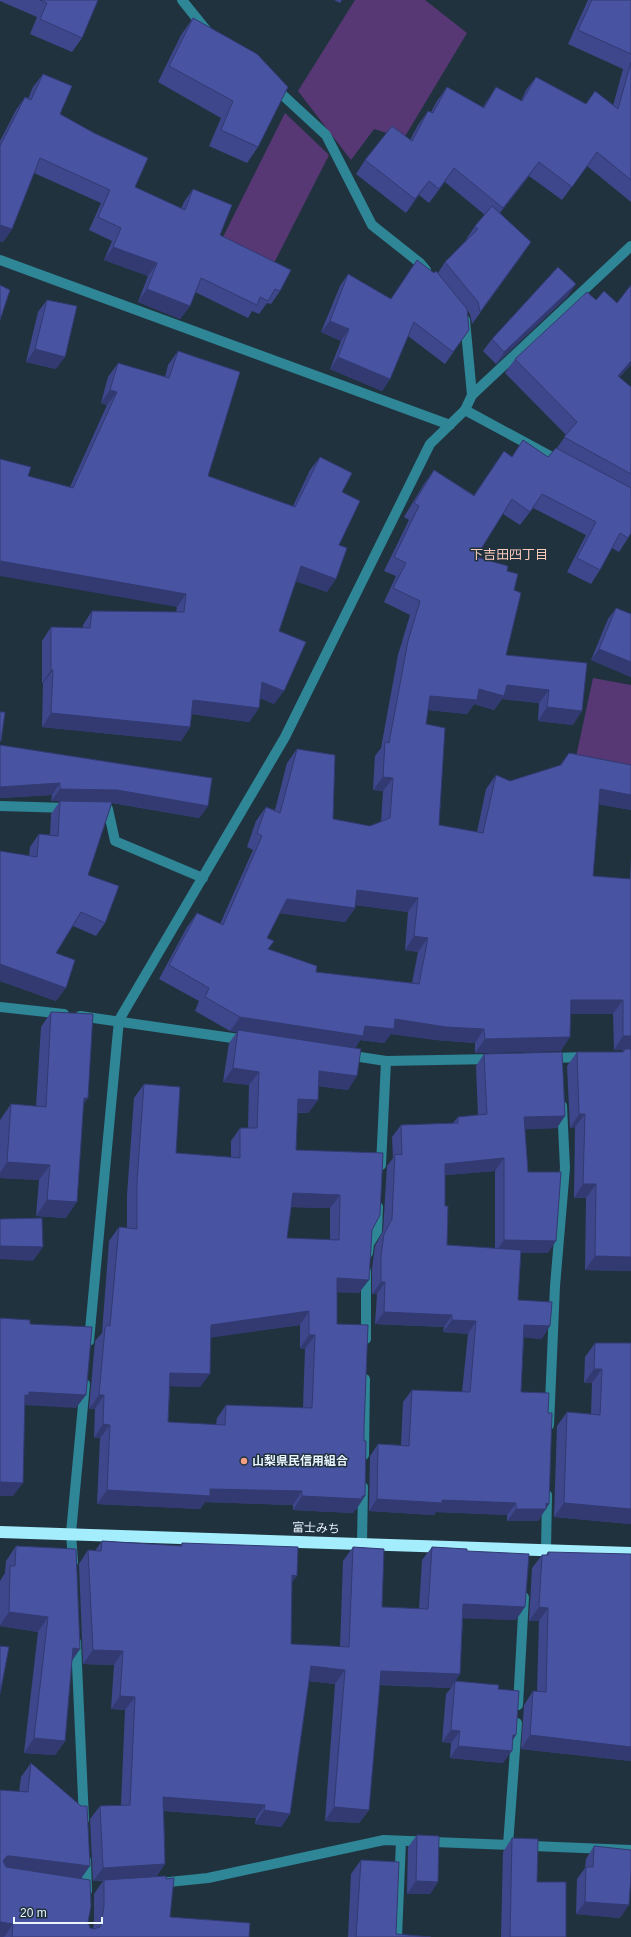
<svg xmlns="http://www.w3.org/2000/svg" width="631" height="1937" font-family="Helvetica,'Noto Sans JP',sans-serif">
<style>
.green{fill:#573875}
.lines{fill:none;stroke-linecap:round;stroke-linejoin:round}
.minor{stroke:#2e8696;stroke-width:10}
.highway{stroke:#a4edfc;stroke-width:12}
.wall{fill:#3e478b;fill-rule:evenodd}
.shaded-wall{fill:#323a71}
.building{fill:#4853a2;stroke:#323a71;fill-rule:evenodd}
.poi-dot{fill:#f2a081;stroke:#21323f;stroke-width:1.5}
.labels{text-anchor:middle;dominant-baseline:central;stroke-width:3;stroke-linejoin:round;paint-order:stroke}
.poi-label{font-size:12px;font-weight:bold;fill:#eaf5fe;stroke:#21323f;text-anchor:start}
.street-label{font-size:12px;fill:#eaf5fe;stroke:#21323f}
.neighbourhood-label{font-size:13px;fill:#fbcbb9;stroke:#21323f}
</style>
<rect width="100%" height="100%" fill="#21323f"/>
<g class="green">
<polygon points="355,0 425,0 467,33 404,138 374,129 351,160 298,91"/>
<polygon points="285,113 329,155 274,263 222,239"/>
<polygon points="593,678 631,685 631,770 576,757"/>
</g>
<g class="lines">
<g class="minor">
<polyline points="182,0 207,31"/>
<polyline points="274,87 326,135 372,225 420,263 426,270"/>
<polyline points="0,260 450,425"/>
<polyline points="465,320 472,395"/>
<polyline points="465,410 561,462"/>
<polyline points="0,806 68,808"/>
<polyline points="98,809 108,809 115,841 203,878"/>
<polyline points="0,1007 64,1014"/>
<polyline points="80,1016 246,1040"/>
<polyline points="347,1055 386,1061 492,1059"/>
<polyline points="550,1058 586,1057"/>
<polyline points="381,1165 386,1061"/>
<polyline points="368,1253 369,1244 377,1231 378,1207"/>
<polyline points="366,1339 366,1271"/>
<polyline points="89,1341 119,1020 285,737 430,444 465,410 472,395 631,246"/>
<polyline points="549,1425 555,1286 565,1168 562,1106"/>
<polyline points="364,1455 365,1379"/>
<polyline points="362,1543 363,1487"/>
<polyline points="546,1550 547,1495"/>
<polyline points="73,1562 71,1533 85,1384"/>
<polyline points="76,1642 84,1820"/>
<polyline points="518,1705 524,1597"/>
<polyline points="508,1845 517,1723"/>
<polyline points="86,1860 87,1891"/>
<polyline points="159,1883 208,1878 384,1840 631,1850"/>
<polyline points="397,1937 401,1841"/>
</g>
<polyline class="highway" points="0,1532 631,1553"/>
</g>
<g class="wall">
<polygon points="0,0 98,0 82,38 72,52 30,34 37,17 0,1"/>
<polygon points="334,0 342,0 340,3"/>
<polygon points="588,0 631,0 631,202 587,166 562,200 529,176 500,213 523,254 472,324 470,314 467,310 469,330 445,364 408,336 390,379 382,391 330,369 341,341 321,332 340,286 348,274 390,299 434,273 438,273 445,262 467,239 467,238 475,226 485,215 445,182 429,203 419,195 406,213 356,174 365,160 410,140 418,125 428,111 431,112 437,101 447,87 483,107 496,87 521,101 526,90 536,77 586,104 613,106 623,69 568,44"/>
<polygon points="193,18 258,147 247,163 209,146 221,118 158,82 181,35"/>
<polygon points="43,74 60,114 135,187 181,209 184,202 193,189 220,235 280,291 271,304 267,303 259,314 252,311 248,318 195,292 190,306 180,319 138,302 148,276 104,260 112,241 89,230 101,203 34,173 12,229 3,242 0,241 0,141 16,110 25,97 28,99 33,87"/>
<polygon points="568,296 496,364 483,351 492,339"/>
<polygon points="47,300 56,369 26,362 38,312"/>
<polygon points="178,351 208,476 293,506 310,470 320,457 342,492 339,545 327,592 296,581 279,631 274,704 260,698 259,708 249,722 192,714 190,727 181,741 42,727 43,683 42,683 42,641 51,627 83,628 83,625 92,611 176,612 177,607 28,476 70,487 107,405 101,403 108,377 118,363 165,377 168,365"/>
<path d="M515 359 619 378 631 387V533L628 538 619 552 612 548 600 570 591 584 567 572 586 535 533 508 520 525 503 514 476 557 507 571 514 590 506 655 587 663 573 725 538 721 539 703 502 699 494 710 474 704 467 714 428 710 426 724 439 825 477 832 486 789 496 775 510 781 560 765 569 753 631 765V810L599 804 593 876 630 879 631 857V1271L585 1270 586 1198H574L575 1127 570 1128 567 1066 577 1052H622L623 1050H614L613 1014H571L561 1051 475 1053V1043L436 1040 391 1034 384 1043 360 1040 355 1048 348 1090 318 1086V1100L308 1113H297L296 1150 383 1153 372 1230 359 1293 337 1292V1324L356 1510H355L353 1513 293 1510V1505L205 1502 200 1509 97 1504 100 1438H94L95 1409H89L95 1341 102 1333 109 1241 119 1227 127 1228V1195L134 1098 144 1084 176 1153 231 1157V1141L240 1128H248L249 1085 223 1082 229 1043 237 1032 230 1031 195 1011 199 1001 159 979 187 927 197 913 220 924 253 850 247 847 256 821 266 807 275 810 287 763 297 749 333 819 370 826 381 822 383 791 373 790 375 756 381 748 398 655 410 615 384 602 396 576 384 571 409 520 404 517 424 484 434 470 474 495 504 451 512 457 523 440 548 457 557 448 566 435 505 373ZM355 905 408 912 405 950 418 952 412 983 316 972 268 949 267 938 279 913 345 922 355 908ZM291 1207 330 1208V1240L287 1238ZM300 1325V1348L305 1349 303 1408 226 1405 217 1418 216 1425 168 1422 170 1386 200 1387 211 1337Z"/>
<polygon points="616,608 631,614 631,677 591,660 608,619"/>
<polygon points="0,745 208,806 199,818 112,803 88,875 105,923 96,936 73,926 56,953 56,1001 0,981 0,851 29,856 30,847 39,834 50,835 51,814 60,801 51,801 52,795 0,798"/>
<polygon points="51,1012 83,1105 66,1218 36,1216 39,1180 0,1178 0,1120 11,1104 36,1106 41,1027"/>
<path d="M484 1054 557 1128 525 1129 528 1172 548 1253H521L518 1300 542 1339 524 1337 521 1392 548 1413 549 1504 538 1521H507V1515L436 1512 434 1515 369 1511 370 1456 378 1444 401 1445 403 1402 412 1390 462 1392 468 1334 443 1332 444 1327 375 1324 377 1294H372V1268L375 1246 383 1231 387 1166 393 1158 392 1137 401 1125 453 1123 458 1117 478 1115 476 1066ZM495 1171V1249L447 1245 445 1206V1175Z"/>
<polygon points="595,1343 631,1343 631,1524 554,1517 557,1426 567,1412 591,1414 592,1383 584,1383 585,1357"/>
<polygon points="102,1541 180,1546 182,1543 292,1583 291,1644 340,1647 343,1561 353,1547 382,1607 419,1609 422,1560 432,1547 467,1551 516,1620 463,1618 460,1674 455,1681 498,1689 513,1740 503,1763 450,1758 451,1743 442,1742 446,1694 451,1688 379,1685 369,1810 359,1823 325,1821 335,1684 309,1681 290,1814 281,1827 255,1824 256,1818 164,1811 165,1864 156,1877 170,1917 249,1937 0,1937 21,1777 31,1763 82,1878 88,1922 90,1928 93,1929 94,1920 94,1894 103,1881 93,1881 90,1819 100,1806 121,1805 125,1710 111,1709 114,1665 83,1664 79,1564 88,1550 95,1551"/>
<polygon points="16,1546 80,1649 72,1661 65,1741 55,1755 24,1753 38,1632 0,1626 0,1581 5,1573 6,1561"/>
<polygon points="548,1552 631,1761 521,1749 524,1705 533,1691 537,1691 539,1621 529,1621 532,1568 542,1555 546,1555"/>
<polygon points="417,1835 438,1882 430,1894 407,1894 408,1847"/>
<polygon points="512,1838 537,1882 566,1937 501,1937 503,1852"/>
<polygon points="594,1846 620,1918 576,1914 577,1879 585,1868 586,1859"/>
<polygon points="361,1860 396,1934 431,1937 348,1937 351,1874"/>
</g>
<g class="shaded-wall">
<polygon points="539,162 529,176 493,222 503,208"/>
<polygon points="454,168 445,182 429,203"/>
<polygon points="429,181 419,195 406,213 415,199"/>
<polygon points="0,225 12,229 3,242 0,241"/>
<polygon points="113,247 157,263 148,276 104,260"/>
<polygon points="576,284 568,296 496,364 504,352"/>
<polygon points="147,289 190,306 180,319 138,302"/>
<polygon points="330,321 349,329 341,341 321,332"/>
<polygon points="35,349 65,357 56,369 26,362"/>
<polygon points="338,357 390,379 382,391 330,369"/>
<polygon points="631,361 631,365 608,390 618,376"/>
<polygon points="110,390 117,392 107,405 101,403"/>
<polygon points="0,561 186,594 177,607 0,576"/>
<polygon points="301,566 336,579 327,592 292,580"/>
<polygon points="599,649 631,662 631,677 591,660"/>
<polygon points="51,670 53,670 43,683 42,683"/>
<polygon points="262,682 284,691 274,704 253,695"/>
<polygon points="507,685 549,690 539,703 502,699 494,710 474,704 467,714 420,709 430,696"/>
<polygon points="193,700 259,708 249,722 184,713"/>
<polygon points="547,707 582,711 573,725 538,721"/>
<polygon points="51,713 190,727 181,741 42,727"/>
<polygon points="383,777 393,778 383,791 373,790"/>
<polygon points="60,783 52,795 0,798 0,787"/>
<polygon points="60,789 117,790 208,806 199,818 108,802 51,801"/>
<polygon points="600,789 631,795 631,810 590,803"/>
<polygon points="357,890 418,898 408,912 348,904"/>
<polygon points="287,899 355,908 345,922 277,913"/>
<polygon points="414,936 428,938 418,952 405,950"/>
<polygon points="0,964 66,988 56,1001 0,981"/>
<polygon points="571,1000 623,1000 613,1014 561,1014"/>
<polygon points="240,1017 365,1026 395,1019 484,1029 475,1043 436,1040 391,1034 384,1043 360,1040 354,1049 238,1030 237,1032 230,1031"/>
<polygon points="623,1036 631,1036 631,1050 624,1049 623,1050 614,1050"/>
<polygon points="570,1037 561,1051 475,1053 485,1039"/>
<polygon points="233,1068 259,1072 249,1085 223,1082"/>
<polygon points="319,1071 357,1076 348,1090 310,1085"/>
<polygon points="84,1098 88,1098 77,1114"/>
<polygon points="298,1099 318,1100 308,1113 288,1112"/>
<polygon points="579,1114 585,1114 575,1127 570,1128"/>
<polygon points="565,1116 557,1128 515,1130 524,1117"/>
<polygon points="504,1158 495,1171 437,1176 445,1164"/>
<polygon points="7,1162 50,1165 39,1180 0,1178 0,1173"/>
<polygon points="583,1184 596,1184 586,1198 574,1198"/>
<polygon points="293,1193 340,1195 330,1208 284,1207"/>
<polygon points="47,1200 77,1202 66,1218 36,1216"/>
<polygon points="504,1240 556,1241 548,1253 495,1253"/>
<polygon points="0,1246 43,1247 33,1261 0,1259"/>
<polygon points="595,1256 631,1257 631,1271 585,1270"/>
<polygon points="337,1278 369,1280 359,1293 327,1292"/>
<polygon points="381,1282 385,1282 377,1294 372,1294"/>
<polygon points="309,1311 300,1325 202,1339 211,1325"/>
<polygon points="384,1312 452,1315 444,1327 375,1324"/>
<polygon points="452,1320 476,1321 468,1334 443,1332"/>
<polygon points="524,1325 550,1326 542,1339 516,1337"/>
<polygon points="309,1335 315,1335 305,1349 300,1348"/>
<polygon points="594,1369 602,1369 592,1383 584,1383"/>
<polygon points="170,1373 210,1374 200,1387 161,1386"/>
<polygon points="29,1392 86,1395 76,1408 22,1405 25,1395"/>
<polygon points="99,1395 104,1395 95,1409 89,1409"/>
<polygon points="103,1424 110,1425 100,1438 94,1438"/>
<polygon points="0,1482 23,1483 13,1496 0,1496"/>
<polygon points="210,1489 302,1491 293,1505 205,1502 200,1509 97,1504 107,1490"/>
<polygon points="302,1496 365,1496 356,1510 355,1510 353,1513 293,1510"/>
<polygon points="377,1499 442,1500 516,1503 507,1515 436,1512 434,1515 369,1511"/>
<polygon points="546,1503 549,1504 538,1521 507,1521 516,1509"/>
<polygon points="564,1503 631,1509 631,1524 554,1517"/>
<polygon points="292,1575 297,1576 287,1589"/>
<polygon points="463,1604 525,1607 516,1620 454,1618"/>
<polygon points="539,1607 548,1608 539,1621 529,1621"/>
<polygon points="9,1612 48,1617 38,1632 0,1626 0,1625"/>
<polygon points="73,1648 80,1649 70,1663"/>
<polygon points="93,1650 123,1651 114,1665 83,1664"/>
<polygon points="311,1666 345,1670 335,1684 301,1680"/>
<polygon points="381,1671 460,1674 451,1688 371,1684"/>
<polygon points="120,1696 135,1697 125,1710 111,1709"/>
<polygon points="451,1730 460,1731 451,1743 442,1742"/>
<polygon points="513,1735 516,1735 508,1748"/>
<polygon points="530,1735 631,1747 631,1761 521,1749"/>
<polygon points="34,1738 65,1741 55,1755 24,1753"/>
<polygon points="458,1746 512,1751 503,1763 450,1758"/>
<polygon points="163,1797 265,1805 256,1818 154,1810"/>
<polygon points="334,1807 369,1810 359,1823 325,1821"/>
<polygon points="264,1810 290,1814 281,1827 255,1824"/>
<polygon points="7,1856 10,1856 90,1866 80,1880 0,1870 0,1866"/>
<polygon points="165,1864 156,1877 93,1881 103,1868"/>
<polygon points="416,1881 438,1882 430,1894 407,1894"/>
<polygon points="585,1902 629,1905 620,1918 576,1914"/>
<polygon points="0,1922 13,1924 4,1937 0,1937"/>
</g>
<g class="building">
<polygon points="40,0 98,0 82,38 40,19 47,3"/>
<polygon points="592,0 631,0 631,54 578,30"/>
<polygon points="193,18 257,54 288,87 258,147 221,130 233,101 169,66"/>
<polygon points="631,62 631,180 597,152 572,187 539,162 503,208 454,168 439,189 429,181 415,199 365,160 392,126 412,141 428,111 433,113 447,87 484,108 496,87 522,101 536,77 586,104 595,91 618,109"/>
<polygon points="43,74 72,86 60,114 94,133 148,158 135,187 185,210 193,189 232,205 220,235 291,270 280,291 275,289 268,301 260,297 257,305 201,278 190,306 147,289 157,263 113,247 121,228 98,217 110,190 40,158 12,229 0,225 0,146 25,97 31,100"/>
<polygon points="492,206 531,242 480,312 478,302 445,262 478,229 475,226"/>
<polygon points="417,260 434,273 436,271 467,309 469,330 453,352 414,322 390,379 338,357 349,329 330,321 348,274 391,299"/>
<polygon points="558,267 576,284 504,352 492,339"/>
<polygon points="0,285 10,290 0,320"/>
<polygon points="631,285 631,361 618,376 631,387 631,474 564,437 577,422 515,359 587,292 596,300 604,291 617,303"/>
<polygon points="47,300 77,306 65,357 35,349"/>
<polygon points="178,351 240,372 208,476 295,507 320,457 352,473 342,492 360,501 339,545 347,548 336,579 301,566 279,631 306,642 284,691 262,682 259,708 193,700 190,727 51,713 53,670 51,670 51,627 90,628 92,611 184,612 186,594 0,561 0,459 31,467 28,476 73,488 117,392 110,390 118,363 169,378"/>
<path d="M523 440 548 457 556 448 631 488V533L628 538 620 533 600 570 577 558 596 522 542 494 530 512 512 499 476 557 508 566 507 571 518 574 514 590 521 593 506 655 587 663 582 711 547 707 549 690 507 685 504 696 479 689 477 700 430 696 426 724 445 728 439 825 483 833 496 775 510 781 561 765 569 753 631 765V795L600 789 593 876 631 879V1036H623V1000H571L570 1037 485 1039 484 1029 446 1027 395 1019 394 1029 365 1026 363 1036 240 1017 205 997 209 988 169 965 197 913 223 925 262 836 257 833 266 807 280 813 297 749 335 755 333 819 370 826 390 818 393 778 383 777 385 742 389 743 408 641 420 601 393 588 406 563 394 557 419 506 414 503 434 470 474 496 504 451 512 457ZM357 890 418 898 414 936 428 938 419 984 316 972 317 966 268 949 274 941 267 938 287 899 355 908Z"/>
<polygon points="616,608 631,614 631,662 599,649"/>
<polygon points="0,712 5,712 1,741 0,741"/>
<polygon points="0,745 212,778 208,806 117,790 60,789 60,783 0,787"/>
<polygon points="60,801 112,802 88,875 119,886 105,923 81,912 56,953 75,960 66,988 0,964 0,851 37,857 39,834 58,836"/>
<polygon points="51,1012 93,1014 88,1098 84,1098 77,1202 47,1200 50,1165 7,1162 11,1104 46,1107"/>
<path d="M238 1030 361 1049 357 1076 319 1071 318 1100 298 1099 296 1150 383 1153 380 1215 372 1230 369 1280 337 1278V1324L368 1325 364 1428V1441H366L365 1496H362V1499L302 1496V1491L210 1489V1496L107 1490 110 1425 103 1424 104 1395H99L105 1328 107 1325 110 1326 119 1227 137 1229V1181L144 1084 180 1087 176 1153 240 1158V1128H257L259 1072 233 1068ZM293 1193 340 1195 339 1240 287 1238ZM309 1311V1335H315L312 1408 226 1405 225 1425 168 1422 170 1373 210 1374 211 1325Z"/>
<polygon points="624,1049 631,1049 631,1257 595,1256 596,1184 583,1184 585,1114 579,1114 577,1052 624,1052"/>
<polygon points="562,1052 565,1116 524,1117 528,1172 561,1172 556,1241 504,1240 504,1158 445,1164 445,1206 448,1206 447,1245 521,1250 518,1300 552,1302 550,1326 524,1325 521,1392 549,1393 548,1413 552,1413 549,1504 546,1503 546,1509 516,1509 516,1503 442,1500 442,1503 377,1499 378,1444 409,1446 412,1390 470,1392 476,1321 452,1320 452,1315 384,1312 385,1282 381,1282 381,1256 384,1234 392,1219 395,1154 402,1155 401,1125 458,1123 458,1117 487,1114 484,1054"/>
<polygon points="42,1218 43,1247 0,1246 0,1219"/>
<polygon points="0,1318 30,1320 30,1324 92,1327 86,1395 29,1392 29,1395 25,1395 23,1483 0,1482"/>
<polygon points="595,1343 631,1343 631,1509 564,1503 567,1412 600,1415 602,1369 594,1369"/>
<polygon points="102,1541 182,1546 182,1543 298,1547 297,1576 292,1575 291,1644 349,1647 353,1547 384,1549 382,1607 428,1609 432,1547 467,1549 467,1551 529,1554 525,1607 463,1604 460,1674 381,1671 369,1810 334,1807 345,1670 311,1666 290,1814 264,1810 265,1805 163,1797 165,1864 103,1868 100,1806 130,1805 135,1697 120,1696 123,1651 93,1650 88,1550 101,1551"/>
<polygon points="16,1546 76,1549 80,1649 73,1648 65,1741 34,1738 48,1617 9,1612 10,1566 15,1566"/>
<polygon points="548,1552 631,1554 631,1747 530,1735 533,1691 546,1692 548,1608 539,1607 542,1555 548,1555"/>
<polygon points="0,1646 9,1647 0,1694"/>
<polygon points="455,1681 499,1685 498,1689 519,1691 516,1735 513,1735 512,1751 458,1746 460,1731 451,1730"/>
<polygon points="31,1763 81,1806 87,1806 90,1866 10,1856 7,1856 3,1861 6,1867 90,1880 91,1906 88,1922 90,1928 94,1929 100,1927 101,1924 104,1906 104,1880 166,1876 166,1879 174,1878 170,1917 250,1923 249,1937 12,1937 13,1924 0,1922 0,1790 28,1792"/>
<polygon points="417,1835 439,1836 438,1882 416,1881"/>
<polygon points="512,1838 538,1839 537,1882 566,1882 566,1937 510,1937"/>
<polygon points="594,1846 631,1850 631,1874 629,1905 585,1902 586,1867 593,1867"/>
<polygon points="361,1860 399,1862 396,1934 431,1937 356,1937"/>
</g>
<circle class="poi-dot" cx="244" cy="1461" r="4"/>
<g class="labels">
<g class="poi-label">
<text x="252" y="1461">山梨県民信用組合</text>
</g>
<g class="street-label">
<text transform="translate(316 1528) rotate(2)">富士みち</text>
</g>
<g class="neighbourhood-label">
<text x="509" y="554">下吉田四丁目</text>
</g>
</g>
<path d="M14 1917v6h88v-6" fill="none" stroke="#eaf5fe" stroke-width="2"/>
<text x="20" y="1917" font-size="12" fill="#eaf5fe" stroke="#21323f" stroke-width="3" paint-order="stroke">20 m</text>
</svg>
